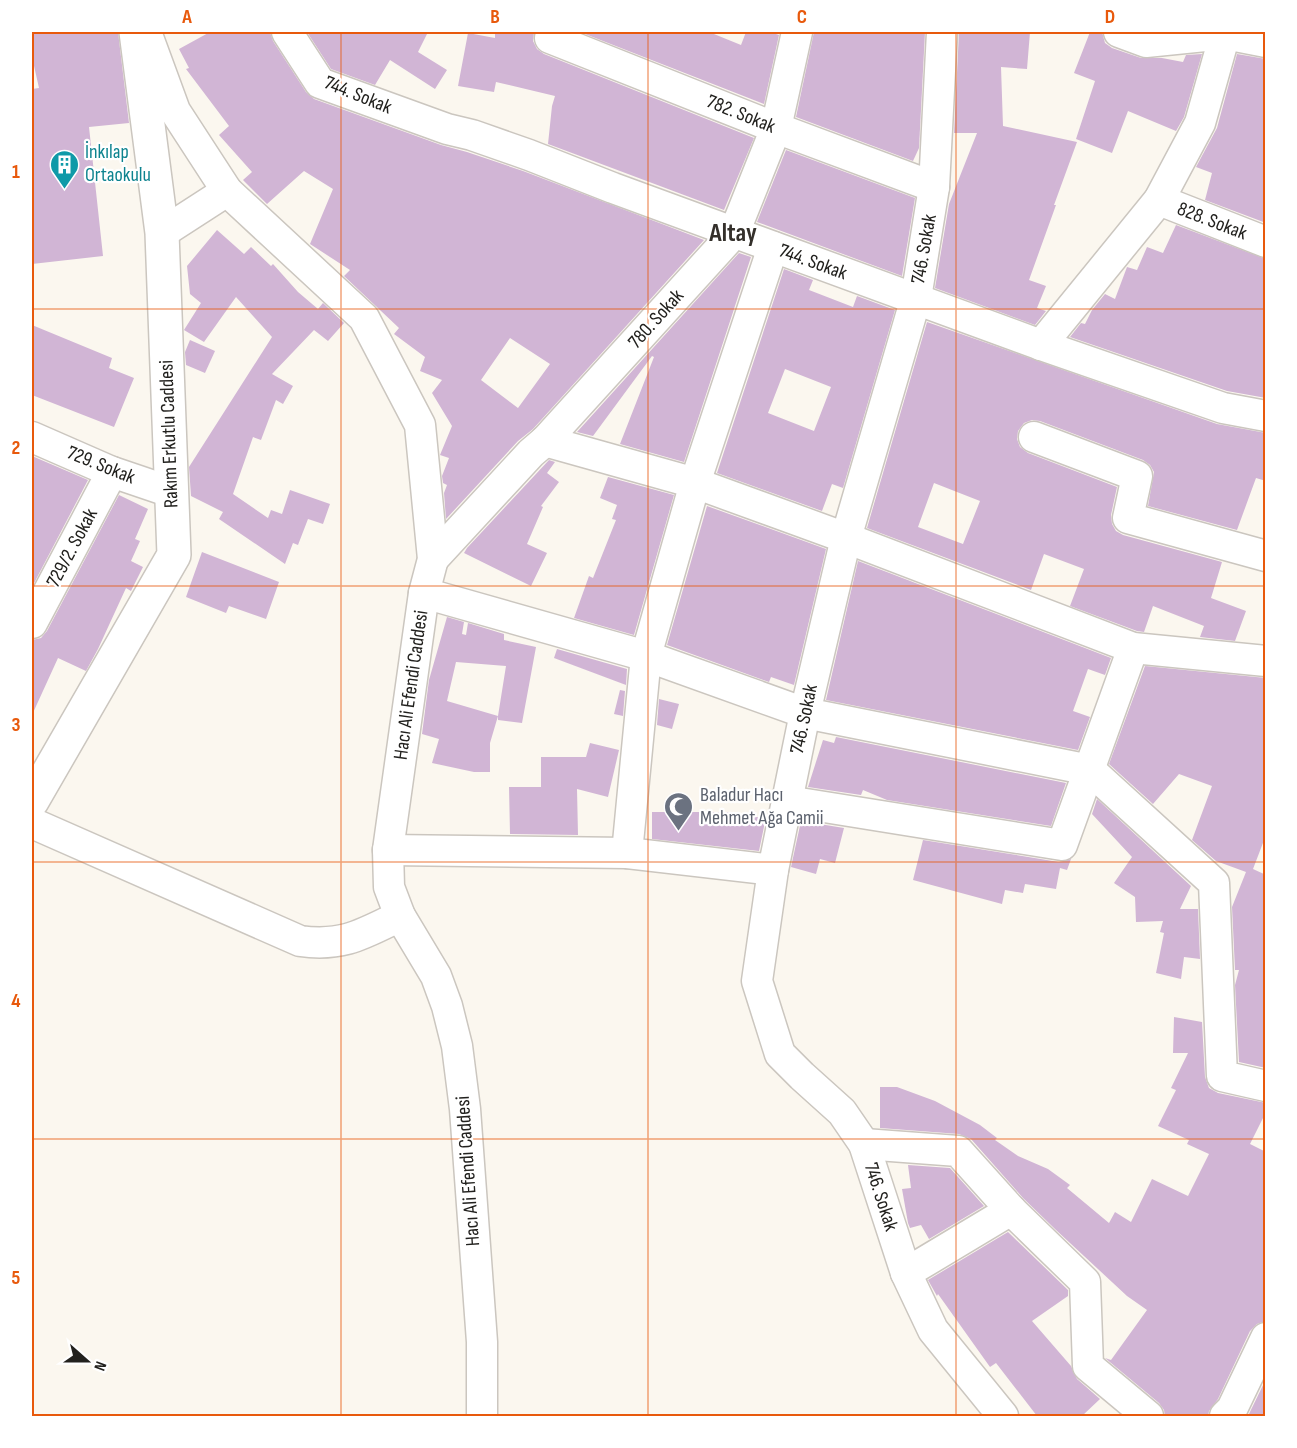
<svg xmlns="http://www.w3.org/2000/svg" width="1297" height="1448" font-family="'Sofia Sans Condensed',sans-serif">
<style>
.building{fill:#d1b5d5;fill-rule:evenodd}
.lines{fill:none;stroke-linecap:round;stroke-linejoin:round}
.minor-casing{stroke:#cbc6bf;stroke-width:33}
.major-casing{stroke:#cbc6bf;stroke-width:36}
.minor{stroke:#fff;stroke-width:30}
.major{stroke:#fff;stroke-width:33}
.grid{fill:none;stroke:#e8590c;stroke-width:1.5;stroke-opacity:0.55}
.labels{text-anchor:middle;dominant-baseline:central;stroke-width:4.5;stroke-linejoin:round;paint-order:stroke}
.street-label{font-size:20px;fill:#22211e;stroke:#fff}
.culture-label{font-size:20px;fill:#0d838f;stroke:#fff;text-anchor:start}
.worship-label{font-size:20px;fill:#5b616d;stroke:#fff;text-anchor:start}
.district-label{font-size:26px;font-weight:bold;fill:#34302b;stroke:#fff}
.neatline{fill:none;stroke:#e8590c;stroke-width:2}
.grid-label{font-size:20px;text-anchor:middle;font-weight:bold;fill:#e8590c}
</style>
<rect width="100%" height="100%" fill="#fbf7ef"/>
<g class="building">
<polygon points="32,32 118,32 129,123 89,127 103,256 32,264 32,89 39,88 32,57"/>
<path d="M210 32H270L273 41 306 92 314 99 441 145 467 152 523 171 704 240 533 429 518 441 446 519 444 493 447 485 443 483 442 476 449 458 440 455 452 426 432 393 442 380 420 371 425 357 394 334 399 328 344 276 350 270 310 244 333 189 304 171 267 204 243 180 252 172 219 135 229 126 186 69 189 68 179 49ZM510 338 550 364 518 408 481 380Z"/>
<polygon points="307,32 428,32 418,52 447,70 435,89 390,60 375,85 331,69"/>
<polygon points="495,32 534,32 533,41 537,49 544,54 754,138 724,210 548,144 552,106 555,96 496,82 494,92 458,86 468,33 495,38"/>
<polygon points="580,32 709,32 741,45 746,32 770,32 779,35 764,104"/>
<polygon points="814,32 925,32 919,148 913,161 796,117"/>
<polygon points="959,32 1030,32 1027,69 1001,67 1003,126 1077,142 1054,205 1056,205 1029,280 1046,286 1037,308 1046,311 1035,325 935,288 949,204 977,133 954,133"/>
<polygon points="1090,32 1102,32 1105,43 1112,48 1141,58 1162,58 1183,62 1186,55 1202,54 1184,117 1176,131 1128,111 1112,153 1076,139 1095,81 1074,73"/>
<polygon points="1237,54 1266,59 1266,223 1205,200 1212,173 1196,167 1217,128"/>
<polygon points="786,150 915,198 902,276 757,222"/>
<polygon points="1176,225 1266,259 1266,398 1227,391 1070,337 1081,323 1085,324 1092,310 1105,294 1115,299 1127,267 1137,270 1147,247 1163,253"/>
<polygon points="217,230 244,254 251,247 271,266 273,264 298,292 318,309 323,303 344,323 328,341 314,330 272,374 293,386 283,404 276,400 261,440 253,437 233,494 268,518 271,510 282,514 290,490 330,504 323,524 308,519 298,545 293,543 285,564 219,519 223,512 191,496 189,467 272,337 236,297 204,342 184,330 201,303 190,294 187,266"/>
<polygon points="739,253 751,257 684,462 620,444 654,357 652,356 593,436 577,432"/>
<path d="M784 269 813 280 809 290 853 307 857 296 895 310 843 488 832 484 822 511 717 473ZM785 369 831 387 814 431 768 413Z"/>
<path d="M927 322 1217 424 1266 433V481L1256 478 1237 530 1148 506 1154 472 1150 465 1143 460 1040 421 1032 420 1024 423 1018 431 1017 439 1020 447 1028 453 1117 487 1111 515 1112 524 1116 531 1123 535 1222 562 1211 598 1246 611 1235 641 1200 637 1204 626 1153 606 1144 632 1137 631 1070 606 1084 569 1044 554 1031 590 867 528ZM934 483 980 501 963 544 918 527Z"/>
<polygon points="32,325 112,358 109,368 134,378 114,427 32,395"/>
<polygon points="190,340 215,351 205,373 186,365 185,352"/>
<polygon points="32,456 88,480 32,587"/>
<polygon points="549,460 555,462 547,473 559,482 541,506 543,507 527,544 547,553 531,586 464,553 467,548"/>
<polygon points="608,477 674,495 634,635 574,618 589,576 593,578 616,520 612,519 617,505 600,498"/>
<polygon points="119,495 148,509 135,539 140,541 131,561 143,567 131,591 126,588 98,649 86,671 58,658 32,715 32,640 41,638 47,631"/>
<polygon points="707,506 826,549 794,685 771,677 769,682 667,645"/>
<polygon points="202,552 279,582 266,619 229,606 226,613 186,597"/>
<polygon points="858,561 1111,658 1105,675 1088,669 1073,711 1090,717 1078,750 826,700"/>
<path d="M447 617 464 622 462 634 466 635 468 623 504 634V640L536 647 522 723 498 720V716L490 743V772H474L432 763 439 739 422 734 429 680ZM456 662 506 666 498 716 447 701Z"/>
<polygon points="557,649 627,669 626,685 554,658"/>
<polygon points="1145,666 1266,678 1266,835 1253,869 1266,875 1266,1068 1239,1062 1235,985 1239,970 1235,970 1232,907 1246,872 1216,861 1192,840 1212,786 1179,774 1153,804 1109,764"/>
<polygon points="620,690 625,691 623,716 614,714"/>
<polygon points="659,699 679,704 672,729 657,725"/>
<polygon points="836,737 1066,783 1051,826 887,800 863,790 861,795 808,787 823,740 834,743"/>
<polygon points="590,743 619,750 608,797 577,789 578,835 510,834 509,787 541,787 541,757 586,757"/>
<polygon points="1097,799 1191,886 1180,909 1198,909 1200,959 1184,957 1181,979 1156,973 1164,933 1160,932 1163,921 1136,922 1135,897 1114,883 1132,857 1092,814"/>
<polygon points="652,812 730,812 730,815 738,815 738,817 766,817 759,851 652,839"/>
<polygon points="801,821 844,828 835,863 820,859 816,874 791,867"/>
<polygon points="923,840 1059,862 1071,859 1067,870 1060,868 1056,889 1025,884 1023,893 1005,890 1002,904 913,880"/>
<polygon points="1174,1017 1202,1022 1205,1077 1209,1088 1218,1093 1266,1103 1266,1112 1250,1144 1266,1152 1266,1321 1257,1324 1250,1331 1218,1399 1209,1411 1208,1416 1165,1416 1164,1410 1159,1403 1105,1358 1111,1360 1147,1310 1127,1296 1056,1230 1023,1198 971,1139 959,1134 880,1128 880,1087 897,1087 935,1101 980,1125 997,1138 995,1140 1018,1156 1048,1169 1070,1185 1067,1188 1109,1223 1115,1212 1131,1222 1152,1179 1188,1196 1209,1154 1187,1144 1189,1140 1158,1126 1176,1090 1171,1088 1188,1053 1173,1053"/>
<polygon points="908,1165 950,1168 984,1206 929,1239 921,1225 910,1228 908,1223 902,1189 911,1188"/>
<polygon points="1008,1232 1068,1290 1068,1296 1032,1321 1071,1366 1077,1379 1100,1399 1082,1416 1037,1416 996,1363 990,1367 938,1294 937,1296 928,1280"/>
<polygon points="1266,1379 1266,1416 1248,1416"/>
</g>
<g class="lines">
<defs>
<g id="minor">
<polyline points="146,32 175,111 227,191 364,318 420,425 433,559 424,593 388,850 389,887 400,916 436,976 447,1006 457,1046 465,1109 482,1342 482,1416"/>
<polyline points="287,32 320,83 447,129 472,135 529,155 613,188 1041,345 1223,408 1266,416"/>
<polyline points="942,32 934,187 916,298 846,538 805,713 773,870 757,981 780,1054 802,1076 842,1112 864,1144 906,1273 933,1330 1003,1416"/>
<polyline points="1119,32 1146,42 1225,34 1266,42"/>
<polyline points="550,38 776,128 934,187"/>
<polyline points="1159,200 1266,242"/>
<polyline points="162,233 227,191"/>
<polyline points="1041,345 1159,200 1200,123 1225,34"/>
<polyline points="32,437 112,472 171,492"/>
<polyline points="1034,437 1137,476 1128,518 1266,556"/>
<polyline points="545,441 695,483 846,538 1133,648 1266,661"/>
<polyline points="433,559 531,453 545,441 734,233 776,128 797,32"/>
<polyline points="424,593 646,656 805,713 1090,770 1214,883 1222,1076 1266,1086"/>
<polyline points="32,623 112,472"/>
<polyline points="787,801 1062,845 1133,648"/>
<path d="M32 823 300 941C343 947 363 934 400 916"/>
<polyline points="388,850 627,853"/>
<polyline points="773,870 627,853 646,656 695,483 773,247"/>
<polyline points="864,1144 958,1151 1011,1210 1085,1282 1088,1366 1148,1416"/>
<polyline points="906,1273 1011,1210"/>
<polyline points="1225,1416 1232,1409 1266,1338"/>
</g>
<polyline id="major" points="32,801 174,555 162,233 136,32"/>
</defs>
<use href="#minor" class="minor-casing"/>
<use href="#major" class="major-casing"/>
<use href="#minor" class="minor"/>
<use href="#major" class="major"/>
</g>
<path class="grid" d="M341 32V1416M648 32V1416M956 32V1416M32 309H1266M32 586H1266M32 862H1266M32 1139H1266"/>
<defs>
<symbol id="building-pin" viewBox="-11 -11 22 30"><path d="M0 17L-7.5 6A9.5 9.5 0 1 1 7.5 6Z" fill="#0f9aa8" stroke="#fff"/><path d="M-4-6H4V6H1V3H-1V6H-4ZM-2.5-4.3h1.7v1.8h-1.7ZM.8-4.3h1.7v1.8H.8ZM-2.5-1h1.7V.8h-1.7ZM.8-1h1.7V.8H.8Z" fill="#fff"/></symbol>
<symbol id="mosque-pin" viewBox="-11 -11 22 30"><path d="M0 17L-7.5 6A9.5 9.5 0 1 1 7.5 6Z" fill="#6b7280" stroke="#fff"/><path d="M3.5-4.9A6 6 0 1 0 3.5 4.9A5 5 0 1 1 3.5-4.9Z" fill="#fff"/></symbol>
</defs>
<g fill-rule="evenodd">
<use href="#building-pin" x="48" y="148" width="33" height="45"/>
<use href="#mosque-pin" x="662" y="790" width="33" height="45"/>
</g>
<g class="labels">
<g class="street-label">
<text transform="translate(358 95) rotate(22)">744. Sokak</text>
<text transform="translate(741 114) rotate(22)">782. Sokak</text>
<text transform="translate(1212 221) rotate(21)">828. Sokak</text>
<text transform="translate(924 249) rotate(-80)">746. Sokak</text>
<text transform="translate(813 262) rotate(20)">744. Sokak</text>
<text transform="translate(656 319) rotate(-48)">780. Sokak</text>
<text transform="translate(169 434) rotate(-92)">Rakım Erkutlu Caddesi</text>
<text transform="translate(101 465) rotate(22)">729. Sokak</text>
<text transform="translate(72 548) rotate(-62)">729/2. Sokak</text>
<text transform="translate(411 685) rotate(-82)">Hacı Ali Efendi Caddesi</text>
<text transform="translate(804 719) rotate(-78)">746. Sokak</text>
<text transform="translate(468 1171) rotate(-94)">Hacı Ali Efendi Caddesi</text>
<text transform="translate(881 1197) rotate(72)">746. Sokak</text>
</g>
<g class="culture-label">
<text x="85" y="152">İnkılap<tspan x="85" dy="23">Ortaokulu</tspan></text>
</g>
<g class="worship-label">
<text x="700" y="795">Baladur Hacı<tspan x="700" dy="23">Mehmet Ağa Camii</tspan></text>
</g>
<g class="district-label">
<text x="733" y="233">Altay</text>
</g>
</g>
<rect width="1297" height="1448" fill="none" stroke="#ffffff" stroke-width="66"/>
<g transform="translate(87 1361) rotate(111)" stroke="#ffffff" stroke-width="4.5" paint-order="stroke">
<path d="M0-4.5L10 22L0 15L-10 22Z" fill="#22211e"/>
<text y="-9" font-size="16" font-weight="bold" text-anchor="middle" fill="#22211e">N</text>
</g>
<rect x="33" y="33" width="1231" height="1382" class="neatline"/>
<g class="grid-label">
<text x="187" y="23">A</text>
<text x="495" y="23">B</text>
<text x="802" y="23">C</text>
<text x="1110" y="23">D</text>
<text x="16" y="178">1</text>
<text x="16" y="454">2</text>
<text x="16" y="731">3</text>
<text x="16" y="1007">4</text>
<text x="16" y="1284">5</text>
</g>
</svg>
